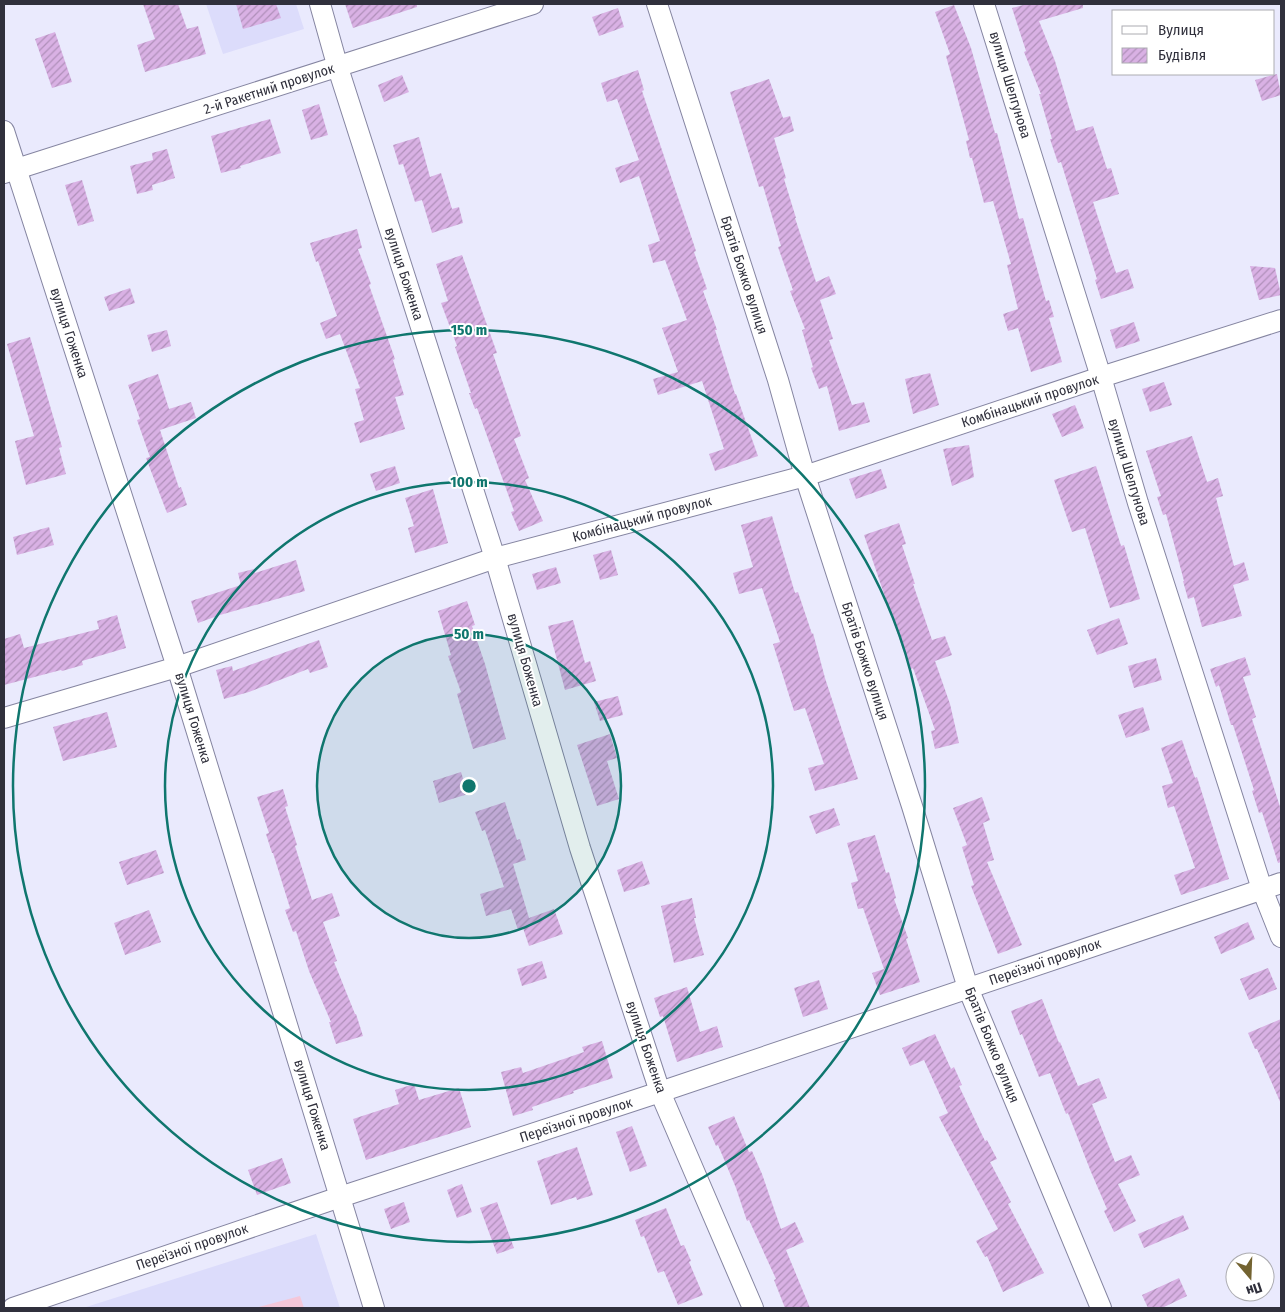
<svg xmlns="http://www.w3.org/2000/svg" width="1285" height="1312" font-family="'Fira Sans Condensed',sans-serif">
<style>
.built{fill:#dcdcfb}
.pitch{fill:#f4c7d9}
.building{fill:url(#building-hatch)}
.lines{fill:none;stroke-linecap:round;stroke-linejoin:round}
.minor-casing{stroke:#8585a1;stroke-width:22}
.minor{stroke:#fff;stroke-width:20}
.ring{fill:none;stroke:#0f766e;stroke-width:2.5}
.labels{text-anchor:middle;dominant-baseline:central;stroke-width:4;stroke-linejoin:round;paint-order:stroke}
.street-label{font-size:14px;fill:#30303c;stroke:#fff}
.centre{fill:#0f766e;stroke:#fff;stroke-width:2.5}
.ring-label{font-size:15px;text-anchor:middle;font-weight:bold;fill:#0f766e;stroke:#fff;stroke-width:4;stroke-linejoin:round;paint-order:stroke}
</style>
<defs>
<pattern id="building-hatch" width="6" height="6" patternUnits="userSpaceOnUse" patternTransform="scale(1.25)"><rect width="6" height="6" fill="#d9b1e4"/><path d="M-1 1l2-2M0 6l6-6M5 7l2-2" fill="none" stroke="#b090ba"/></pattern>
</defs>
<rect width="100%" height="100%" fill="#eaeafd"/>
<g class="built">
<polygon points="206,4 296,4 304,29 223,54"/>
<polygon points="316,1234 340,1308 83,1308"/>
</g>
<polygon class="pitch" points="300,1296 304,1308 255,1308"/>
<g class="building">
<polygon points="143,4 178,4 187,29 198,26 206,54 145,72 137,45 155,39"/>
<polygon points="236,4 276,4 281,18 243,29"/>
<polygon points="345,4 417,4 417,7 353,28"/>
<polygon points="1027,4 1083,4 1083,8 1039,21 1055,61 1076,131 1093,126 1107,169 1111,168 1119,194 1093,202 1116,273 1128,269 1134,288 1101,299 1095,280 1097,279 1061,162 1058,163 1050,139 1052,139 1039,94 1041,94 1024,52 1026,51 1012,8"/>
<polygon points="954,5 971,48 995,133 997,133 1019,219 1023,218 1046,301 1049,300 1054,317 1049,318 1062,362 1031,372 1018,328 1008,331 1003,314 1018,309 1007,265 1011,264 993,201 984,203 972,158 970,158 966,141 969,140 946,56 950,54 935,12"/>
<polygon points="618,8 624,27 599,36 592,17"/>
<polygon points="55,32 72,82 52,88 35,39"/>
<polygon points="638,70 644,90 642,91 690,233 696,251 694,252 707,289 703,291 717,330 715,330 735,394 736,394 758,456 715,471 709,454 724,449 702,381 658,395 653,379 678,372 662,328 687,320 665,260 653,263 648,245 660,241 639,176 620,183 615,168 639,160 617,99 607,102 601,83"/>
<polygon points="1277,74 1281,95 1262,101 1255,80"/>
<polygon points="402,75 409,92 384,102 378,85"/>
<polygon points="769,79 783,118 790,116 794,131 774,138 786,178 784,179 796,218 795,218 816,282 829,276 836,294 820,300 833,339 829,340 852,405 864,402 870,422 839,431 827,386 819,389 811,368 813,367 802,330 805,329 790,291 793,290 778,247 781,246 763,186 759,187 730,92"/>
<polygon points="319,104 328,135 311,140 302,110"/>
<polygon points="270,119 281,153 240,166 241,168 221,173 211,136"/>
<polygon points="419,137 430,177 441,173 452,209 459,207 463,223 432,233 422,200 415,202 403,164 399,165 393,145"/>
<polygon points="167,149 175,178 152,185 153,190 137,194 130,166 153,160 152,153"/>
<polygon points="82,180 94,221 78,226 65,185"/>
<polygon points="357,229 362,248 358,249 371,284 369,285 395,359 393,360 404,395 395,397 405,429 360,443 354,423 364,420 355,389 360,388 340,334 326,339 320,323 337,316 318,261 316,262 310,243"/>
<polygon points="462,255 497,353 493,354 521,436 514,439 529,478 525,480 543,521 519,531 511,512 514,511 477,408 475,409 469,393 471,393 455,347 457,346 441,303 448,301 436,264"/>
<polygon points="1250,266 1275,268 1281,295 1259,300"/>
<polygon points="130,288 135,303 109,311 104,297"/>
<polygon points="1134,322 1140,341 1116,349 1110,330"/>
<polygon points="167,330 171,346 152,352 147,335"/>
<polygon points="30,337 62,447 59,448 66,474 26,485 15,441 34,436 7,344"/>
<polygon points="930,373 939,405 913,414 905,379"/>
<polygon points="158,374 169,409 191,402 196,418 160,430 179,488 181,487 187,505 167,513 146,458 150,457 137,420 140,419 128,385"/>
<polygon points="1164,382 1172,405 1150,412 1142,389"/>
<polygon points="1075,405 1084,428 1062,437 1052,414"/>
<polygon points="1192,436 1207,482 1218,478 1223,496 1216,498 1234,566 1244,562 1249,580 1233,585 1242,616 1202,627 1194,597 1188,599 1183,581 1184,581 1166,514 1163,515 1157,497 1161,496 1146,451"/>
<polygon points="969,445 974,477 952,486 943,449"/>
<polygon points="395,466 400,483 376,491 370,474"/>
<polygon points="1096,466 1121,546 1124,545 1140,599 1110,608 1085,528 1072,532 1054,480"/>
<polygon points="881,469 887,488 856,499 849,479"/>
<polygon points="433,489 448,543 415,553 408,528 414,526 405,498"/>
<polygon points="772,516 795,593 798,592 812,634 813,633 825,678 858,779 815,791 808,768 824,764 805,708 794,711 773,644 780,642 762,588 739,594 733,573 753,567 741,525"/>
<polygon points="899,523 906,544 902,545 915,584 913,584 932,640 945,636 952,655 935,661 950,704 959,743 935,749 931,731 935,730 913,668 910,670 864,535"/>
<polygon points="49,527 54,545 17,555 13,537"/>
<polygon points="611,550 618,575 600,580 593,555"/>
<polygon points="296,560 305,591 220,615 198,623 191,601 241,585 238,573 254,569 255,573"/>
<polygon points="556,567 561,583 537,590 532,574"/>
<polygon points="467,601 475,625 472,626 485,664 506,739 473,749 457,694 461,692 448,656 451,655 438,611"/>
<polygon points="117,615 126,648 82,661 83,665 62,671 61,670 4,685 4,639 20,634 24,648 99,629 97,621"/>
<polygon points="1119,618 1128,644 1097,655 1087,630"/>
<polygon points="573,620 585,663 590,661 596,681 565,690 548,626"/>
<polygon points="319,640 328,667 310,673 308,669 249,692 224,699 216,670 232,666 233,671"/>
<polygon points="1245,657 1251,675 1243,677 1256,717 1252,719 1281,810 1281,862 1278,863 1262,812 1259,813 1252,791 1254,790 1233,725 1231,725 1219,685 1216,687 1210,669"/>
<polygon points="1156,658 1162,680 1134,688 1128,666"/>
<polygon points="618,696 623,715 600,721 594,702"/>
<polygon points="1143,707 1150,730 1126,738 1118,715"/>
<polygon points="107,712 117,747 63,761 53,727"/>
<polygon points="610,734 617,758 607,761 619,799 597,806 577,745"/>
<polygon points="1182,740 1195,778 1197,777 1229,879 1181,895 1174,875 1195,868 1174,806 1168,808 1162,786 1173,783 1161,748"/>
<polygon points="461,772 468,794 439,803 433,781"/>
<polygon points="283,789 288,806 285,807 297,845 295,846 312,900 332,893 340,916 323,922 337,961 334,962 355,1014 356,1014 363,1036 336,1044 329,1022 331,1022 309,971 296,931 293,932 285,910 290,908 273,853 272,853 266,834 269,833 257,797"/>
<polygon points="982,797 990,820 983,823 994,860 987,862 1022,945 998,954 971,886 974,885 962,847 967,845 953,808"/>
<polygon points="505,802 517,840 520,839 526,860 513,864 529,918 554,909 563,934 529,946 523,928 518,930 511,909 486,916 480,894 504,887 485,830 482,831 475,812"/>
<polygon points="834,808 840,825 816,834 809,816"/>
<polygon points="875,835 886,873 889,872 896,898 894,899 908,938 906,939 920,982 880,995 872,973 884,969 863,908 858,909 851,883 858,881 847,843"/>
<polygon points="156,850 164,873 127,885 119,862"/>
<polygon points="642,861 650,884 624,892 617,870"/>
<polygon points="692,898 696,918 694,918 704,955 674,963 661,906"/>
<polygon points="149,910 161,942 125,955 114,923"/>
<polygon points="1248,922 1255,939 1221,954 1214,937"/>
<polygon points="542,961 547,978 522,986 517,969"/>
<polygon points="1268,968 1277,989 1249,1000 1240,979"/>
<polygon points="819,980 828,1009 803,1017 794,988"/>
<polygon points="687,987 700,1032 717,1026 723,1047 677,1062 663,1016 660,1017 654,998"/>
<polygon points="1042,999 1059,1043 1060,1042 1078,1086 1099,1078 1107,1098 1092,1104 1115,1162 1131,1155 1140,1175 1118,1184 1136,1221 1114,1232 1104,1211 1107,1209 1091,1172 1068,1113 1066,1114 1050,1073 1039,1077 1022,1034 1020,1035 1011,1011"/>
<polygon points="1281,1019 1281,1104 1257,1049 1255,1049 1248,1033"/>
<polygon points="935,1034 951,1069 954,1067 962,1085 959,1086 985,1141 987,1140 997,1159 990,1162 1011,1202 1008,1204 1044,1273 1003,1292 987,1256 985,1257 976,1241 998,1229 939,1117 948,1113 924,1060 910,1066 902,1048"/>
<polygon points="602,1041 613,1078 573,1091 574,1093 532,1107 533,1110 513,1116 501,1072 521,1067 523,1073 584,1052 582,1047"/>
<polygon points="414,1084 419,1100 459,1088 471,1127 366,1160 353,1119 399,1104 395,1090"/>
<polygon points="734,1116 749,1152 752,1151 762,1174 781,1229 795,1222 804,1242 786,1250 810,1308 785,1308 774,1280 776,1279 749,1220 747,1221 736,1188 718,1145 716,1146 708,1127"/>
<polygon points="632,1126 647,1166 630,1172 616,1132"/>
<polygon points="577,1147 593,1195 577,1200 576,1197 551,1205 537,1161"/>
<polygon points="282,1158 291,1183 257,1195 248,1170"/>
<polygon points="462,1184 472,1212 457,1218 447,1190"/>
<polygon points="404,1202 410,1222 391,1229 384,1209"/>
<polygon points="497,1202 514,1248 497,1254 480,1208"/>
<polygon points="666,1208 681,1246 684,1245 691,1261 689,1262 703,1295 678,1305 664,1271 658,1273 644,1236 641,1237 635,1220"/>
<polygon points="1183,1215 1189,1229 1144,1248 1138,1234"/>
<polygon points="1179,1278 1187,1296 1162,1308 1148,1308 1142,1295"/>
</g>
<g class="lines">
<defs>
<g id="minor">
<polyline points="320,4 338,68 495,558 580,848 660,1092 753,1308"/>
<polyline points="657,4 778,380 805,476 912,806 968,988 1101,1308"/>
<polyline points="984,4 1101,377 1138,503 1262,889 1281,937"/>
<polyline points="4,131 177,667 374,1308"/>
<polyline points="4,173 533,4"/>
<polyline points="4,718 177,667 495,558 805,476 1101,377 1281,320"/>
<polyline points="13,1308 340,1197 660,1092 1281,883"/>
</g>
</defs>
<use href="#minor" class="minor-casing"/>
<use href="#minor" class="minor"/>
</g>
<circle cx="469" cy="786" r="152" fill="#0f766e" fill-opacity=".12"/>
<g class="ring">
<circle cx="469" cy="786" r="152"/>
<circle cx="469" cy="786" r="304"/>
<circle cx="469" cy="786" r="456"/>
</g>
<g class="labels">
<g class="street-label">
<text transform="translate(1010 85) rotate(73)">вулиця Шелгунова</text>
<text transform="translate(269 89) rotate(-18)">2-й Ракетний провулок</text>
<text transform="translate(404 274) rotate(72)">вулиця Боженка</text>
<text transform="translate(744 275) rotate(72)">Братів Божко вулиця</text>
<text transform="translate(69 333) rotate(72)">вулиця Гоженка</text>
<text transform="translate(1030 401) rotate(-18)">Комбінацький провулок</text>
<text transform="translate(1129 472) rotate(73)">вулиця Шелгунова</text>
<text transform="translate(642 519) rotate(-15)">Комбінацький провулок</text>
<text transform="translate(525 660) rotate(74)">вулиця Боженка</text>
<text transform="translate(865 661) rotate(72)">Братів Божко вулиця</text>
<text transform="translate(193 718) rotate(73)">вулиця Гоженка</text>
<text transform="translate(1045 962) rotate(-19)">Переїзної провулок</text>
<text transform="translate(992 1045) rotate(68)">Братів Божко вулиця</text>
<text transform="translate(646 1047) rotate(71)">вулиця Боженка</text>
<text transform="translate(312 1105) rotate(73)">вулиця Гоженка</text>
<text transform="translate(576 1120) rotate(-18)">Переїзної провулок</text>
<text transform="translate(192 1247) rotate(-19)">Переїзної провулок</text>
</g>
</g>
<circle cx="469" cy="786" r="8" class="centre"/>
<g class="ring-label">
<text x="469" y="335">150 m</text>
<text x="469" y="487">100 m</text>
<text x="469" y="639">50 m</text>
</g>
<rect width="1285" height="1312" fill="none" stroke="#30303c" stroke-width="10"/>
<rect x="1112" y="10" width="162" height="65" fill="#ffffff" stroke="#acacb1"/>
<rect x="1122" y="26" width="25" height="8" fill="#ffffff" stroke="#acacb1"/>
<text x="1158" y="35" font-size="15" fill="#30303c">Вулиця</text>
<rect x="1122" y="48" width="25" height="15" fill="url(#building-hatch)" stroke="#acacb1"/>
<text x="1158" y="60" font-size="15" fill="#30303c">Будівля</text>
<g transform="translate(1250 1277) rotate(161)"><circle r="24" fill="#ffffff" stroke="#acacb1"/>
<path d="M0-4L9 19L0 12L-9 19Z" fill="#736331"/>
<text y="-8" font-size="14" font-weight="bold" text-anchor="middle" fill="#30303c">Пн</text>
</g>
</svg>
